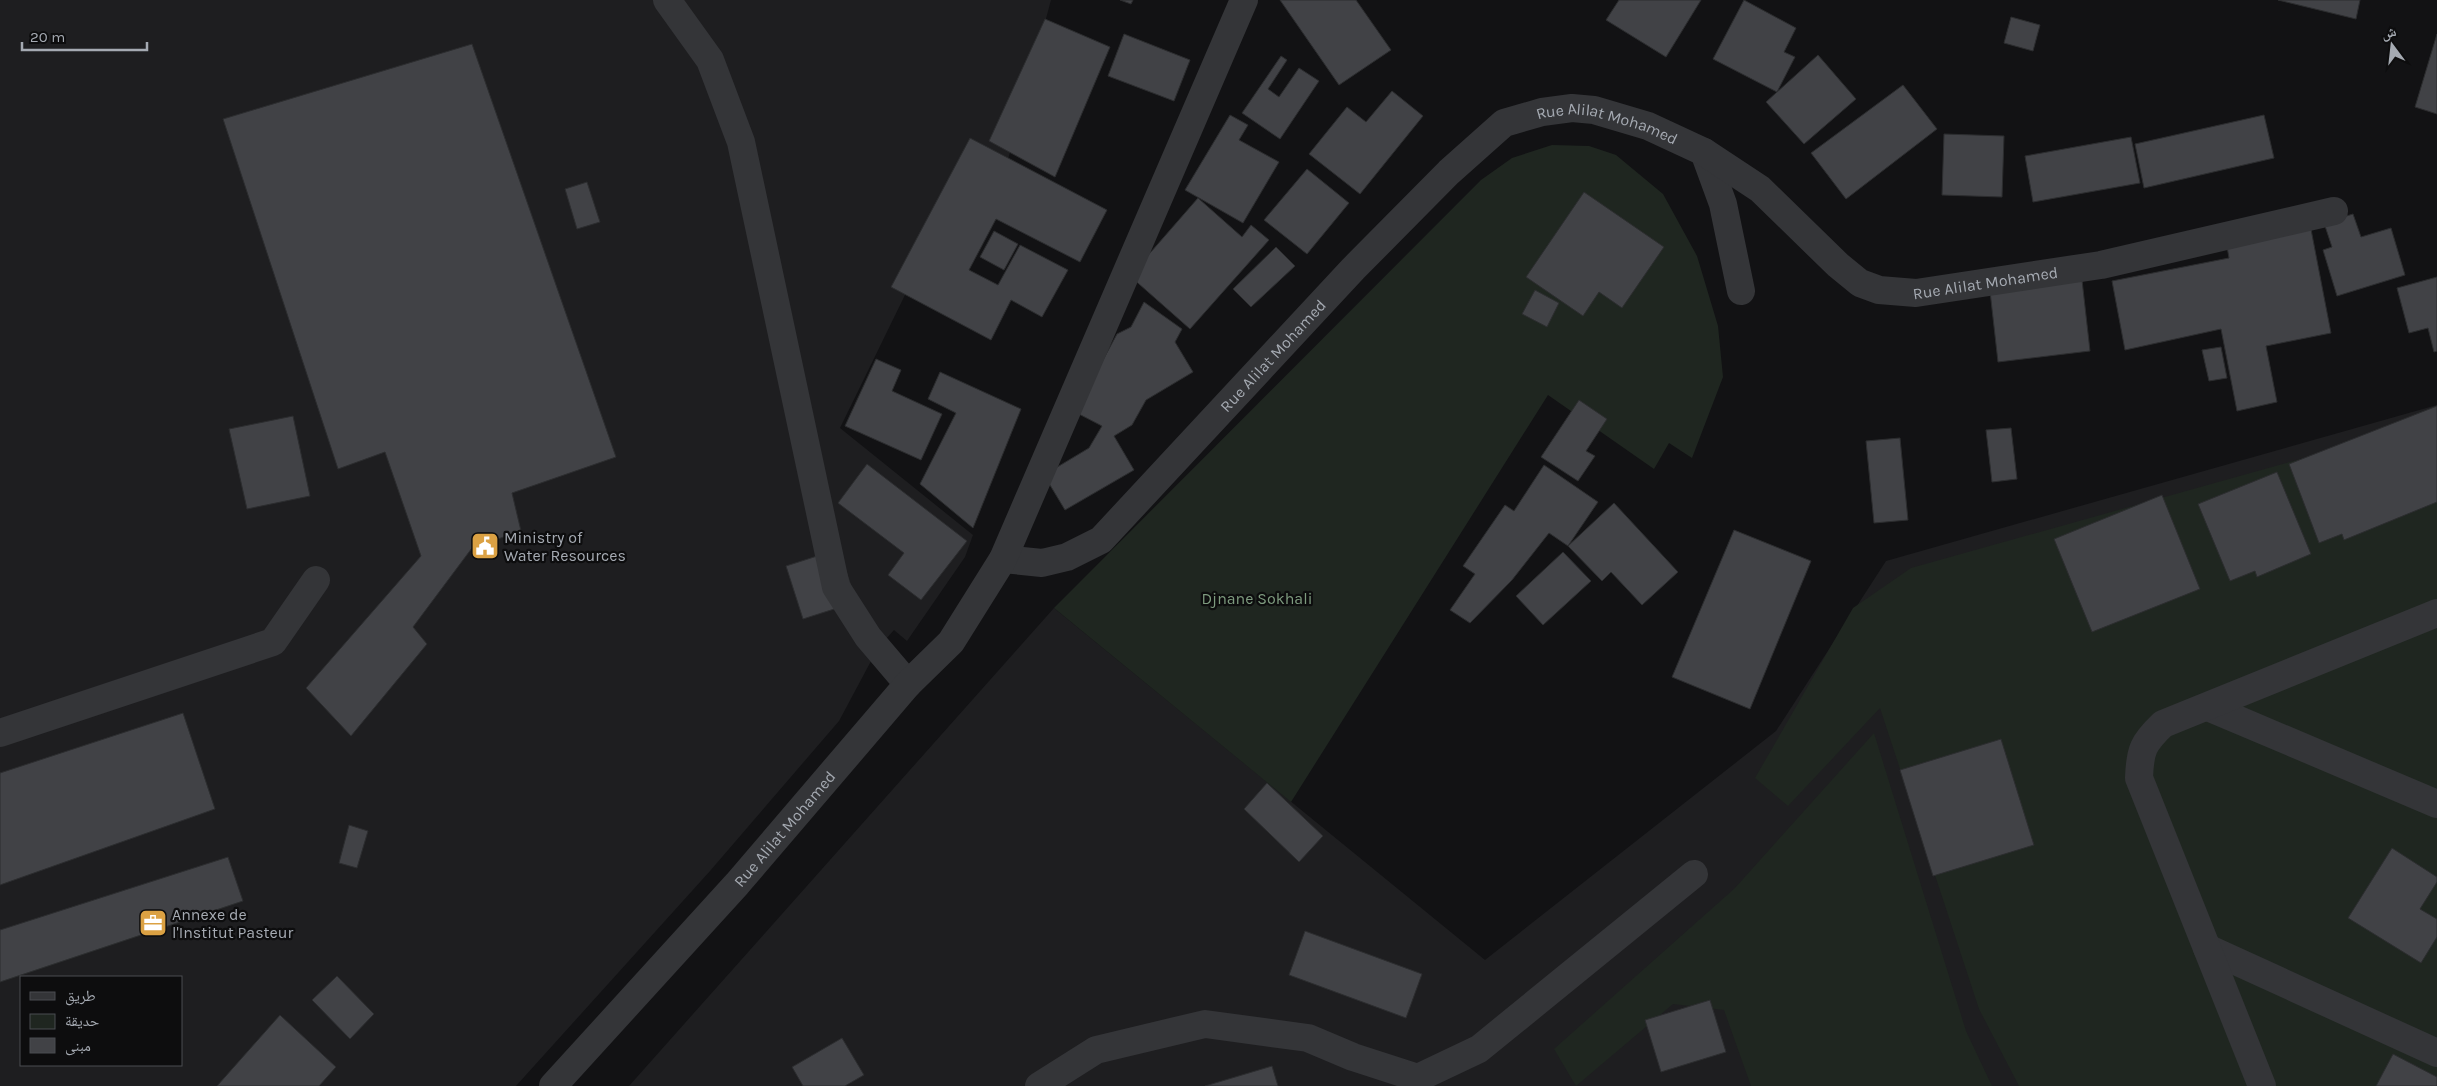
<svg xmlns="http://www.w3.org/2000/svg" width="2437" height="1086" font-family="Karla,'Noto Naskh Arabic',sans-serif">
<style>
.built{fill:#1e1e20;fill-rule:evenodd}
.green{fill:#1f2620}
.building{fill:#414246;stroke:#2c2d2f}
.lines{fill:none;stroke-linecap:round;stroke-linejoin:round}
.minor{stroke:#343538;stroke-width:28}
.labels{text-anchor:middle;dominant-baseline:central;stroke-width:4.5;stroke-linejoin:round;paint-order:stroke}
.street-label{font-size:16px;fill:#a5aab2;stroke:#0d0d0e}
.poi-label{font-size:16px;fill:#a5aab2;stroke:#0d0d0e;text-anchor:start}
.park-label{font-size:16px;fill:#7e9b7f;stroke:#0d0d0e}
</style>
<rect width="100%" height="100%" fill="#121214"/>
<g class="built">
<path d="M0 0H1051L1002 182 967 168 840 428 973 535 965 557 907 641 894 630 878 648 839 721 710 871 516 1086H0ZM21 977H181V1065H21Z"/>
<polygon points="2437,405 2437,1086 629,1086 1054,608 1485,960 1776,731 1886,561"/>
</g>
<g class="green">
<polygon points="1552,145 1589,146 1616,155 1663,194 1697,256 1718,326 1723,377 1692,458 1669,443 1654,469 1548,395 1291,802 1054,608 1481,180 1512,158"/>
<polygon points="2437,408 2437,1086 2019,1086 1979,1009 1880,708 1788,806 1755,778 1853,608 1911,568 2322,453"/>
<polygon points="1874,733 1966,1031 1992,1086 1751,1086 1724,1010 1673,1004 1576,1086 1554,1049 1735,888"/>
</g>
<g class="building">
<polygon points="1120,0 1133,0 1131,4"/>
<polygon points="1280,0 1356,0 1391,50 1339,85"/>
<polygon points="1619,0 1701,0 1666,57 1606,20"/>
<polygon points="1744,0 1796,28 1784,52 1795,57 1777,92 1713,59"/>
<polygon points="2278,0 2360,0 2356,19"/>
<polygon points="2011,17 2040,25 2033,51 2004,43"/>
<polygon points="1045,19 1110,47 1055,177 989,141"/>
<polygon points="1124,34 1190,60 1174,101 1108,76"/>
<polygon points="2437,34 2437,114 2415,107"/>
<polygon points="472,44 616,457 512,493 521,531 472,548 413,627 427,644 351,736 306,688 421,556 385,452 338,469 223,119"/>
<polygon points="1818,55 1856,99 1804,144 1766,102"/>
<polygon points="1281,56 1287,60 1268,89 1279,97 1299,68 1319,81 1280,139 1242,113"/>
<polygon points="1903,85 1937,129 1846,199 1811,153"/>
<polygon points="1392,91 1423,116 1360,194 1309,154 1347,107 1366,122"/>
<polygon points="1230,115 1248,125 1239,140 1279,162 1243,223 1185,190"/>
<polygon points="2264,115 2274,158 2144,188 2135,144"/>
<polygon points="1944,134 2004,136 2002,197 1942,195"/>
<polygon points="2131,137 2140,183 2033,202 2025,156"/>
<polygon points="970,138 1107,210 1080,262 996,219 969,270 998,285 1020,245 1068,270 1042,317 1011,300 991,340 891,287"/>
<polygon points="1307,169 1349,203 1307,254 1264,220"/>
<polygon points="587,182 600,222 577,229 565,189"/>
<polygon points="1584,192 1664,247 1622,308 1599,292 1583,316 1526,277"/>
<polygon points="1198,198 1242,237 1251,225 1269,240 1190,329 1130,276"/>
<polygon points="2353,214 2361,237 2391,228 2405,275 2337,296 2323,250 2332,247 2324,223"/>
<polygon points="2310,224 2331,333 2266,346 2277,402 2237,411 2221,329 2125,350 2112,281 2229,258 2226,241"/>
<polygon points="994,231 1018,244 1004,270 980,257"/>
<polygon points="1276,247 1295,266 1251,307 1233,289"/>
<polygon points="2437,277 2437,351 2434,352 2428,328 2409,333 2397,288"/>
<polygon points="2082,280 2090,351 1998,362 1990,291"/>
<polygon points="1535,290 1559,303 1547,327 1522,314"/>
<polygon points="1144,302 1182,329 1175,342 1193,372 1146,400 1132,425 1114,436 1134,470 1065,510 1044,475 1089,448 1102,426 1075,412 1117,334 1131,327"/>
<polygon points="2221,347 2227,378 2209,381 2202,350"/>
<polygon points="876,359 901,370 892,391 942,414 921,460 845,426"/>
<polygon points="940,372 1021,409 973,528 920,484 956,413 928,399"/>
<polygon points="1579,400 1607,419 1586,451 1595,456 1578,481 1541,457"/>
<polygon points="2437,406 2437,502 2344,540 2342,534 2319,543 2289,464"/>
<polygon points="293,416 310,496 247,509 229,429"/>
<polygon points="2011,428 2017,479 1992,482 1986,430"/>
<polygon points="1900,438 1908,520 1874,523 1866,441"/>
<polygon points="867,464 967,541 921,600 888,575 904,553 838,503"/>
<polygon points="1544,465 1598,502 1568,546 1549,533 1512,580 1470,623 1450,610 1475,574 1463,566 1505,505 1514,511"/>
<polygon points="2277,472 2311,554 2257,577 2255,571 2230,581 2198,504"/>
<polygon points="2162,495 2200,589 2092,632 2054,539"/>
<polygon points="1614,503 1678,572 1642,605 1611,572 1602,581 1568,546"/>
<polygon points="1734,530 1811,561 1750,709 1672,677"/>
<polygon points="839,549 856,602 803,619 786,566"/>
<polygon points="1563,552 1591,581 1543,625 1516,596"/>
<polygon points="183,713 215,809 0,885 0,773"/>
<polygon points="2001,739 2034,845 1933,876 1900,770"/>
<polygon points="1267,783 1323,836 1299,862 1244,809"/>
<polygon points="349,825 368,831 357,868 339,863"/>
<polygon points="2392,848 2437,877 2437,882 2420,909 2437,919 2437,937 2421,963 2348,918"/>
<polygon points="228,857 243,901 0,982 0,930"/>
<polygon points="1305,931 1422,974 1406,1018 1289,975"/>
<polygon points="337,976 374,1014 350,1039 312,1000"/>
<polygon points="1710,1000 1726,1052 1661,1072 1645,1020"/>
<polygon points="280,1015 336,1067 319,1086 217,1086"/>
<polygon points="842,1038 864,1075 845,1086 803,1086 792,1067"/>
<polygon points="2393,1054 2437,1077 2437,1086 2376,1086"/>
<polygon points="1272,1066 1278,1086 1205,1086"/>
</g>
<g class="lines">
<g class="minor">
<polyline points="667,0 710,60 741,142 836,587 868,637 908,684"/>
<polyline points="1704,152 1723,204 1741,291"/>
<path id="s1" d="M1003 559 1042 563 1067 557 1101 540 1353 269 1449 172 1504 123 1542 112 1572 108 1594 110 1648 126 1704 152 1760 189 1838 265 1860 283 1879 290 1916 293 2101 265 2334 211"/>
<polyline points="2208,707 2437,804"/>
<polyline points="0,733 273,642 316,580"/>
<polyline points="2207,948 2437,1053"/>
<path id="s2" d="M553 1086 737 884 908 684 951 642 1003 559 1244 0"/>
<polyline points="1039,1086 1096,1050 1205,1024 1308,1038 1353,1057 1418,1078 1479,1049 1694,874"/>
<path d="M2262 1086 2139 778C2140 750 2143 743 2163 724L2437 613"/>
</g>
</g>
<defs>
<symbol id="civic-square" viewBox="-11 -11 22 22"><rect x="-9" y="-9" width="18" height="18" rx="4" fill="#dba143" stroke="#0d0d0e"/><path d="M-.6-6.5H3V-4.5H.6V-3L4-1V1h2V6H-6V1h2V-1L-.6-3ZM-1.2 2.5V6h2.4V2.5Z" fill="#fff"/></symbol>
<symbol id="office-square" viewBox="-11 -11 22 22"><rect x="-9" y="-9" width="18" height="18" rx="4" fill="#dba143" stroke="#0d0d0e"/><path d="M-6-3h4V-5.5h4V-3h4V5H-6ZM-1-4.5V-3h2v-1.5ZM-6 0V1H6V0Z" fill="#fff"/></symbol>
</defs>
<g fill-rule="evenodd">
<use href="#civic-square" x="469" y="530" width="32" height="32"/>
<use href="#office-square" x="137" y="907" width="32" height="32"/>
</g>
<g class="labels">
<g class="street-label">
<text stroke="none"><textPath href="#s1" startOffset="790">Rue Alilat Mohamed</textPath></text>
<text stroke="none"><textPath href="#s1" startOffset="1225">Rue Alilat Mohamed</textPath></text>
<text stroke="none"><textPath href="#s1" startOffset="355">Rue Alilat Mohamed</textPath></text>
<text stroke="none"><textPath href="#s2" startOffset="346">Rue Alilat Mohamed</textPath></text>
</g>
<g class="poi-label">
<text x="504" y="537">Ministry of<tspan x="504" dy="18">Water Resources</tspan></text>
<text x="172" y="914">Annexe de<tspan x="172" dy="18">l'Institut Pasteur</tspan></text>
</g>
<g class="park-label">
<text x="1257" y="598">Djnane Sokhali</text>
</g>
</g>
<rect x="20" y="976" width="162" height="90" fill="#0d0d0e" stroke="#4a4c50"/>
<rect x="30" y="992" width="25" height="8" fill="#343538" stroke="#4a4c50"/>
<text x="65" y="1001" font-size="15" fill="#a5aab2">طريق</text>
<rect x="30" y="1014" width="25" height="15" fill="#1f2620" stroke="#4a4c50"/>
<text x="65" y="1026" font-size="15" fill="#a5aab2">حديقة</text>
<rect x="30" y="1038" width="25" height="15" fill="#414246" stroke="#4a4c50"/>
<text x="65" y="1051" font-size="15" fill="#a5aab2">مبنى</text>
<g transform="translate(2392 45) rotate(345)" stroke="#0d0d0e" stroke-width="4" paint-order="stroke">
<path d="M0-4L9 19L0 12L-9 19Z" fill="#a5aab2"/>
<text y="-8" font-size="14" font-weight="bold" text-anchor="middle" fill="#a5aab2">ش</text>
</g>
<path d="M22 42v8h125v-8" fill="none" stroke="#a5aab2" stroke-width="2.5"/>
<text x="30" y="42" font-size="15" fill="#a5aab2" stroke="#0d0d0e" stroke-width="4" paint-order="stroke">20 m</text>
</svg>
